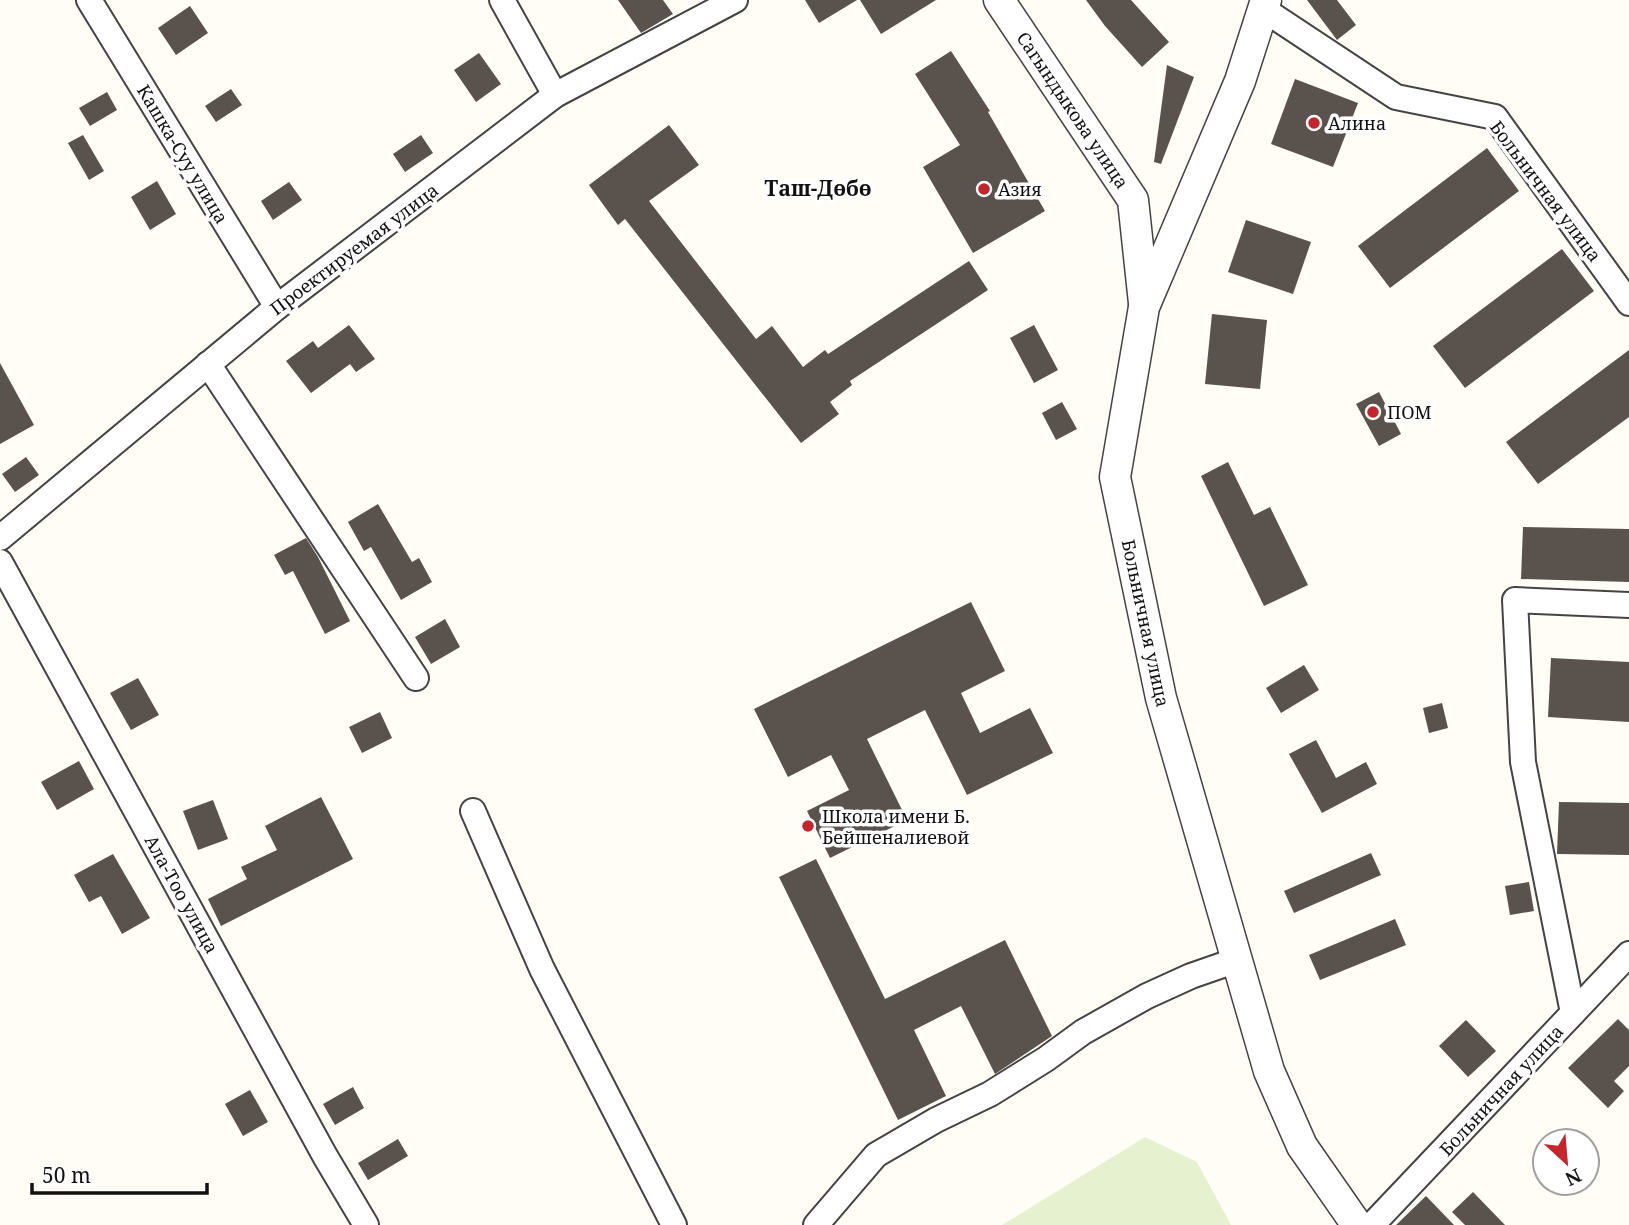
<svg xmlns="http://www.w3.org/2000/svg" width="1629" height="1225" font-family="'Noto Serif',serif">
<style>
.pitch{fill:#e6f2cf}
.building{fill:#5a524d}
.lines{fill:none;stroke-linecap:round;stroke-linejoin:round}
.minor-casing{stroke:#444;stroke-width:28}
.tertiary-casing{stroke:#444;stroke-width:33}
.minor{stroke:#fff;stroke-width:24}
.tertiary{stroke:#fff;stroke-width:30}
.poi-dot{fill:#c4262e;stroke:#fff;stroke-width:2.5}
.labels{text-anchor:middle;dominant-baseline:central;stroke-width:7;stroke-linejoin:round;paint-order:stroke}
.street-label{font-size:18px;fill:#111;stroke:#fff}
.poi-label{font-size:18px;fill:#111;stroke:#fff;text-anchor:start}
.quarter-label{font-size:21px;font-weight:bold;fill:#111;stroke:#fff}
</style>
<rect width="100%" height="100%" fill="#fffdf5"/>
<polygon class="pitch" points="1145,1137 1197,1162 1231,1225 1002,1225"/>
<g class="building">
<polygon points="618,0 663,0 673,14 641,33"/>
<polygon points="805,0 857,0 819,23"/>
<polygon points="860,0 936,0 881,34"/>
<polygon points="1086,0 1131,0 1169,42 1142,67 1105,26"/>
<polygon points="1307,0 1337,0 1356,25 1337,40"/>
<polygon points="190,6 208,33 176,55 158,28"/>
<polygon points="951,51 990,111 988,112 1045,211 973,253 923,167 960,145 915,74"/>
<polygon points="479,53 501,84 476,102 454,70"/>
<polygon points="1167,65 1194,77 1161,164 1154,162"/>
<polygon points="1295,79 1358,103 1333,167 1271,144"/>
<polygon points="231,89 242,105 216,122 205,106"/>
<polygon points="107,92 117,110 90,126 79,108"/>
<polygon points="669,125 699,165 649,201 756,339 772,326 803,367 825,350 828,354 969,261 988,290 850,381 852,385 830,402 839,414 801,443 625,219 618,225 589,185"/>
<polygon points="83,135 104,171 89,180 68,143"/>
<polygon points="421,135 433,153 405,172 393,154"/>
<polygon points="1487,148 1519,191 1390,288 1358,246"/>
<polygon points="157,181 176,214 150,230 131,197"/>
<polygon points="289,182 302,200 273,220 261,201"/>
<polygon points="1246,220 1311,242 1293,294 1228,272"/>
<polygon points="1562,249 1594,291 1465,388 1433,346"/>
<polygon points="1212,314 1267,320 1260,389 1205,384"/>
<polygon points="349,325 375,359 356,372 350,364 311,393 286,361 313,341 318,348"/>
<polygon points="1034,325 1058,370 1034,383 1010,338"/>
<polygon points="1629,350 1629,417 1538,484 1506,442"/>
<polygon points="0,363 34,425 0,444"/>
<polygon points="1379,392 1401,434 1379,446 1356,404"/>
<polygon points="1062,402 1077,429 1056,440 1042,413"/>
<polygon points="26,457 39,475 15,492 2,474"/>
<polygon points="1228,462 1254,515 1270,507 1308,585 1264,606 1201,476"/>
<polygon points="378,504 412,562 419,558 432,582 401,600 371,547 364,551 348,522"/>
<polygon points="1523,527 1629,529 1629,582 1521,579"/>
<polygon points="306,538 318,557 350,621 325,634 293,571 285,575 274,555"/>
<polygon points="971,602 1005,671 961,693 980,733 1030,708 1053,753 967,795 925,710 867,739 907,820 830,858 807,811 849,790 831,755 788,777 754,709"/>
<polygon points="445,619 460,647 431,664 415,637"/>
<polygon points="1551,658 1629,662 1629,722 1548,717"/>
<polygon points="1304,665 1319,690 1281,713 1266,688"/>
<polygon points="138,678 159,715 131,730 110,693"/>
<polygon points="1442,703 1448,728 1429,733 1423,708"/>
<polygon points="380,712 392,738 362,753 349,727"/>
<polygon points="1316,740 1336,778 1366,762 1377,784 1322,813 1289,754"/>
<polygon points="79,761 94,789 57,810 41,782"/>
<polygon points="321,797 353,859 221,926 208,899 247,879 241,867 277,850 265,826"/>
<polygon points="213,800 228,839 198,850 183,811"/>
<polygon points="1559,802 1629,803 1629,855 1557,854"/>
<polygon points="1371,853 1381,875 1294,913 1284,891"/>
<polygon points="113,854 150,918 122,934 101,896 89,902 74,875"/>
<polygon points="816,859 885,999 1005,940 1052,1036 995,1074 961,1006 914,1030 946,1096 898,1120 779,877"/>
<polygon points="1529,882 1534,911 1510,915 1505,886"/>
<polygon points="1395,919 1406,945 1320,980 1309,955"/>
<polygon points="1618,1019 1629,1030 1629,1066 1614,1081 1624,1091 1608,1108 1568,1068"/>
<polygon points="1466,1020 1496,1051 1468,1077 1439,1046"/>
<polygon points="353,1087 364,1108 335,1125 323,1104"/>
<polygon points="250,1090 268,1122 243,1136 225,1104"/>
<polygon points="398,1139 408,1156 368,1180 358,1163"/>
<polygon points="1473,1192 1505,1225 1465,1225 1452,1212"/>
<polygon points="1426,1196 1454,1225 1396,1225"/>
</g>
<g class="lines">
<defs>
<g id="minor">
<polyline points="89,0 277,307"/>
<polyline points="502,0 555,95"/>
<polyline points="1263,9 1396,97 1495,117 1629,303"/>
<polyline points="208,364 416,678"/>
<polyline points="0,538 277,307 555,95 735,0"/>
<polyline points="0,562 325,1156 366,1225"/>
<polyline points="473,811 542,969 674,1225"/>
<polyline points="1573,1013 1523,762 1515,600 1629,605"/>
<polyline points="816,1225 876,1155 936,1120 990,1094 1046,1059 1083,1032 1147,996 1191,976 1237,960"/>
<polyline points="1372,1225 1629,954"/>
</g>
<g id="tertiary">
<polyline points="999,0 1133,200 1144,303"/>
<polyline points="1266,0 1240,81 1144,307 1115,477 1161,698 1269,1071 1302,1146 1357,1225"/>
</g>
</defs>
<use href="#minor" class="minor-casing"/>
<use href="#tertiary" class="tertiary-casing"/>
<use href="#minor" class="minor"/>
<use href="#tertiary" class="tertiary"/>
</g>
<g class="poi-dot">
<circle cx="1314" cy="123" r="7"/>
<circle cx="984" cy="189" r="7"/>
<circle cx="1373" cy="412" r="7"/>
<circle cx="808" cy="826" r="7"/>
</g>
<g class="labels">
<g class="street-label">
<text transform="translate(1073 110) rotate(56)">Сагындыкова улица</text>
<text transform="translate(183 154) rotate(59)">Кашка-Суу улица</text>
<text transform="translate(1546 191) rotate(53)">Больничная улица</text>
<text transform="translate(354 249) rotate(-37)">Проектируемая улица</text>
<text transform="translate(1146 623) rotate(78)">Больничная улица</text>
<text transform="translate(182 894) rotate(61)">Ала-Тоо улица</text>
<text transform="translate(1501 1090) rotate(-47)">Больничная улица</text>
</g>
<g class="poi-label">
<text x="1328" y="123">Алина</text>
<text x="998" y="189">Азия</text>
<text x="1387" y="412">ПОМ</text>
<text x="822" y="816">Школа имени Б.<tspan x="822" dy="21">Бейшеналиевой</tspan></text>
</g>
<g class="quarter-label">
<text x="818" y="188">Таш-Дөбө</text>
</g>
</g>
<g transform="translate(1566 1162) rotate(154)"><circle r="33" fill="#ffffff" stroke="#a0a0a0" stroke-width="2"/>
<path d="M0-5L12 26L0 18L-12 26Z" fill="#c4262e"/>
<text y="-10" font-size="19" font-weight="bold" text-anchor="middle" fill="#111111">N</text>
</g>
<path d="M32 1183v10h175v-10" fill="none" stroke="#111111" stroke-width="3.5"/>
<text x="42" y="1183" font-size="21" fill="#111111" stroke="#ffffff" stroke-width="5" paint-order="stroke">50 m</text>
</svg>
